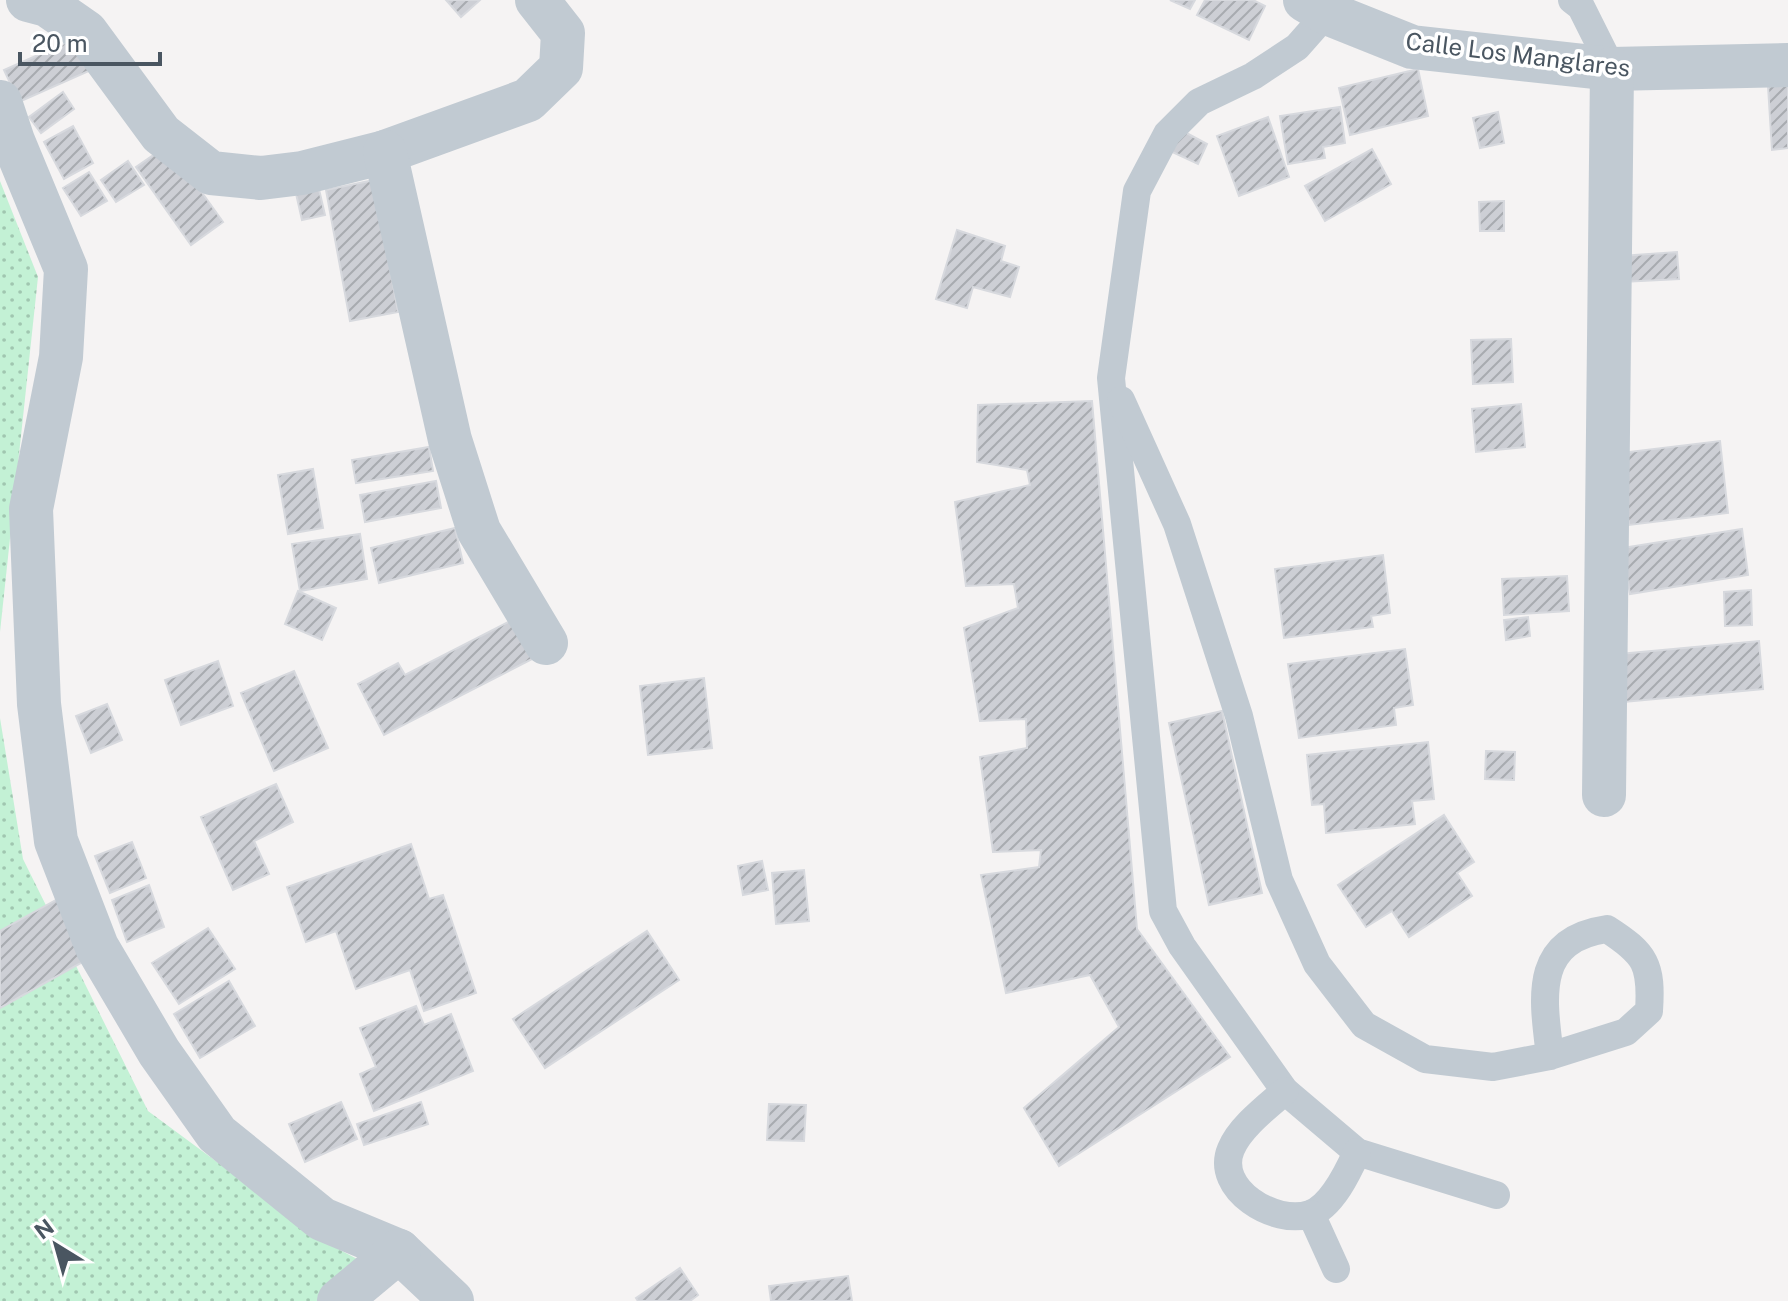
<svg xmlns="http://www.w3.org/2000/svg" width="1788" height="1301" font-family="'Public Sans',sans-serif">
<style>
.grass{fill:url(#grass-dots)}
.building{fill:url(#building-hatch);stroke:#d7d9de;stroke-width:2}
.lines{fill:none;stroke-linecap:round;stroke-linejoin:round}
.service{stroke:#c1cad2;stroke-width:28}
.minor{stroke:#c1cad2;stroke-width:44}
.labels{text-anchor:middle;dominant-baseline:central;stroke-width:7;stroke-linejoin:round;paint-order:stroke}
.street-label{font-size:24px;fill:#4a5661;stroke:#fff}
</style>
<defs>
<pattern id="grass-dots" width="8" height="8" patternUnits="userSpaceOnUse" patternTransform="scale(2)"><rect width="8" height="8" fill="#c3f1d5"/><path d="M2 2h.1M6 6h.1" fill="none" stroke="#a0c6b0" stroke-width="1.8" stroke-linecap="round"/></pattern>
<pattern id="building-hatch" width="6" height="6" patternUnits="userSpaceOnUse" patternTransform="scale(2)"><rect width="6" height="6" fill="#cdcfd5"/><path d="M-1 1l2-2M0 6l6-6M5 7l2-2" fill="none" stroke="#a8abb0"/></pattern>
</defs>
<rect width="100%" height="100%" fill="#f5f3f3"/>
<g class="grass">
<polygon points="0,181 38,277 0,632"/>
<polygon points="0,718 23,859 148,1111 327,1243 374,1268 327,1301 0,1301"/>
</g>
<g class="building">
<polygon points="446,0 480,0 461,17"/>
<polygon points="1170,0 1195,0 1190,9"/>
<polygon points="1205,0 1253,0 1265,6 1249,40 1197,15"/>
<polygon points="76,38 91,70 19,102 4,70"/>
<polygon points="1418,69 1428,116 1350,135 1339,88"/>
<polygon points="1788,85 1788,148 1772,150 1768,86"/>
<polygon points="63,92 74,109 41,133 29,117"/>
<polygon points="1340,107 1345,143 1323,147 1325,158 1288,164 1280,116"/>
<polygon points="1498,112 1504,143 1480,148 1473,118"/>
<polygon points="1268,117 1289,177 1239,196 1217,136"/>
<polygon points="73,126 93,163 64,179 44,142"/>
<polygon points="1179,129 1207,144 1198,164 1168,150"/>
<polygon points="168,145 223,222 191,245 136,167"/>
<polygon points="1372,149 1391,184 1325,221 1305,186"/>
<polygon points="128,161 144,185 116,202 101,180"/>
<polygon points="89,172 107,201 81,216 63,188"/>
<polygon points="374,180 398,312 350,321 326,190"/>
<polygon points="318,185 325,215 302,220 295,189"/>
<polygon points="1504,201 1504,231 1480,231 1479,202"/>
<polygon points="957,230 1005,246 1001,261 1019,267 1010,297 973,287 967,308 936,299"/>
<polygon points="1677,252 1679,279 1622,282 1621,256"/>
<polygon points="1511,339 1513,382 1473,384 1471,340"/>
<polygon points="1092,401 1137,929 1230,1057 1059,1166 1024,1108 1119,1027 1090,975 1006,993 981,875 1039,867 1041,850 993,852 980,757 1027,748 1026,719 980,721 964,628 1018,608 1014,584 966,586 955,502 1030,485 1027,470 977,462 978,405"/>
<polygon points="1521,404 1525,447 1476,452 1472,409"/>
<polygon points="1720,441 1728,513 1629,525 1620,453"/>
<polygon points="429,447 433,471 356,483 352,460"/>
<polygon points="313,469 323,528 288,534 278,475"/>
<polygon points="436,481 441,508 365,522 360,495"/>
<polygon points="455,528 463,563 379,583 371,548"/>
<polygon points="1742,529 1748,575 1630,594 1622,548"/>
<polygon points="360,534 367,579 300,591 292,544"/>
<polygon points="1383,555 1390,613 1371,616 1373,627 1284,638 1275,569"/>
<polygon points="1567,576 1569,611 1504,615 1502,579"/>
<polygon points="1751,590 1752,625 1725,626 1724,592"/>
<polygon points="298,591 336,608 322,640 285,624"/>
<polygon points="1528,617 1530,636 1506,640 1504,620"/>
<polygon points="512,620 532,659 384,735 358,684 398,663 405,675"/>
<polygon points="1759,641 1763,689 1624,702 1620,654"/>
<polygon points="1405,649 1413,705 1394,708 1396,725 1299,738 1288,664"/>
<polygon points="218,661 233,706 181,725 165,680"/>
<polygon points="294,671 328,748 274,771 241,693"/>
<polygon points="704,678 712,748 648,755 640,686"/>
<polygon points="107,704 122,740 91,753 76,716"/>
<polygon points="1222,711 1262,893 1209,905 1169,723"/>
<polygon points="1428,742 1434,799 1412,801 1415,824 1326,833 1324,804 1312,805 1307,755"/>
<polygon points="1486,751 1515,752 1514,780 1485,779"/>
<polygon points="276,784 293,822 254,841 269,874 233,890 201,817"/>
<polygon points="1444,815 1474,862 1457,873 1472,896 1409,937 1392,911 1366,927 1338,885"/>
<polygon points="132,842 146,878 110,893 95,856"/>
<polygon points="411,844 429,899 443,895 476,993 424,1011 410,970 356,989 336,931 306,942 287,887"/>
<polygon points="762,861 768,890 743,895 738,866"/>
<polygon points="804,870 809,921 776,924 772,873"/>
<polygon points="149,885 164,927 127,942 112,900"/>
<polygon points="63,896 95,955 0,1008 0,931"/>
<polygon points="208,928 235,969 179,1004 152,963"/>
<polygon points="647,931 679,980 545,1068 513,1019"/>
<polygon points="229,981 255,1026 200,1058 174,1014"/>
<polygon points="416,1006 424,1025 451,1014 473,1071 374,1111 360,1074 376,1067 360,1028"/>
<polygon points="341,1102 357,1139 305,1162 289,1124"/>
<polygon points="421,1102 428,1124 364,1145 357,1124"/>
<polygon points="769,1104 806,1105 804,1141 767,1140"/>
<polygon points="680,1268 698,1295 690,1301 638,1301 636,1298"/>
<polygon points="848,1276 852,1301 771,1301 769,1286"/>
</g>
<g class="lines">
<g class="service">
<polyline points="1572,0 1581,7 1612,69"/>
<polyline points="1327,13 1297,47 1253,76 1199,102 1167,134 1137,191 1111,378 1163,911 1182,946 1285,1091 1357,1152 1496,1195"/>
<path d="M1121 400 1177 524 1239 716 1279 880 1317 964 1364 1025 1425 1059 1493 1067 1550 1056 1626 1032 1649 1011C1652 965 1646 954 1607 929 1532 940 1543 998 1550 1056"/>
<path d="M1285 1091C1268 1106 1240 1127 1231 1149 1214 1189 1275 1226 1310 1214 1332 1206 1348 1172 1357 1152"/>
<polyline points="1311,1214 1336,1269"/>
</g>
<g class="minor">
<polyline points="28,0 47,5 86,32 161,134 211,173 261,178 302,173 385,152 528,100 561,68 563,33 537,0"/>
<polyline points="1305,0 1327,13 1412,47 1612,69 1788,65"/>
<polyline points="0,102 13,141 66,269 61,357 31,509 39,704 56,841 97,947 159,1052 217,1134 322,1219 399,1251 452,1301"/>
<polyline points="385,152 450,440 479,531 546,643"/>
<polyline points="1604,795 1612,69"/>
<polyline points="339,1301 399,1251"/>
</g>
</g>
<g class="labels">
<g class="street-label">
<text transform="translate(1518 54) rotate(7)">Calle Los Manglares</text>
</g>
</g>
<g transform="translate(56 1245) rotate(323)" stroke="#ffffff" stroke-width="6" paint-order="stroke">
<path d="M0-6L14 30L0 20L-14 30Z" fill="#4a5661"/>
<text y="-12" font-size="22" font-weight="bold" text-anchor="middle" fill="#4a5661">N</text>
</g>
<path d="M20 52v12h140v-12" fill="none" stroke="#4a5661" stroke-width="4"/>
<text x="32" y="52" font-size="24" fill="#4a5661" stroke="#ffffff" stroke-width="6" paint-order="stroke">20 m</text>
</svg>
